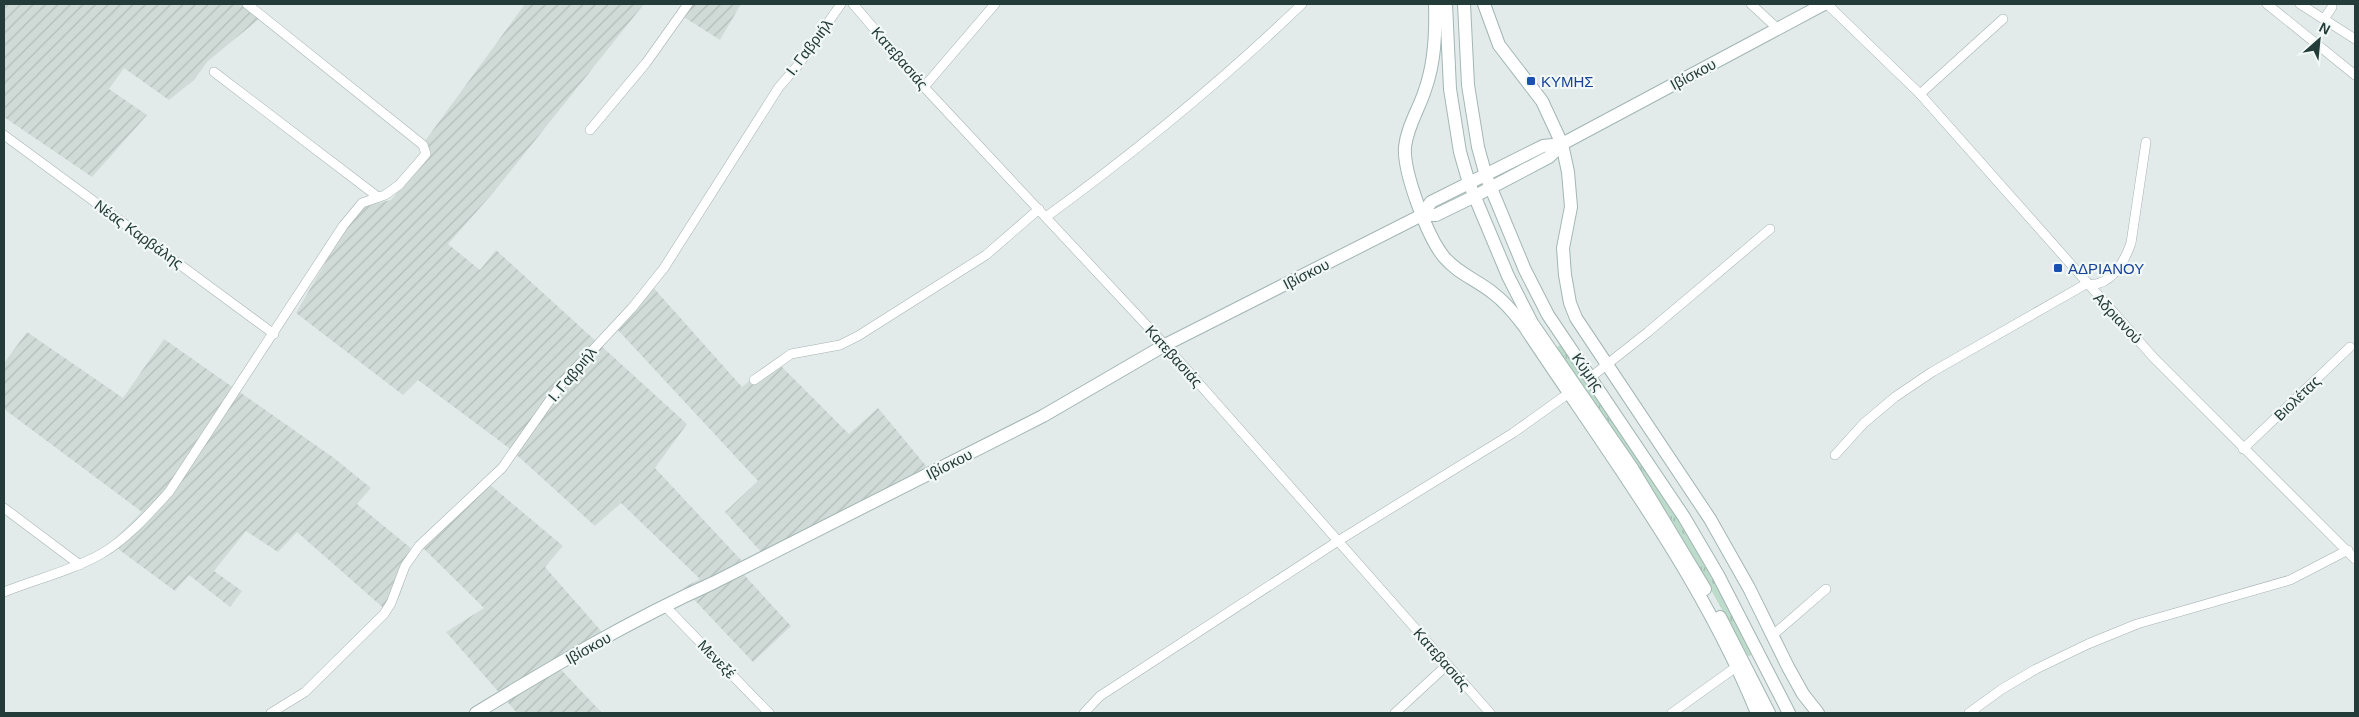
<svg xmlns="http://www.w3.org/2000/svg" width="2359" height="717" font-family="Arial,sans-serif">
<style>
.industrial{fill:url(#industrial-furrows)}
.grass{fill:url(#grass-tufts)}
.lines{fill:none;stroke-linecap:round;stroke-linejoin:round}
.street-casing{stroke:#a5b3b1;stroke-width:10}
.secondary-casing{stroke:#a1b6b3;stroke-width:14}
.street{stroke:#fff;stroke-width:9}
.secondary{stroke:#fff;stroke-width:12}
.transit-dot{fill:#1a4fb4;stroke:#f2f8f6;stroke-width:2}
.labels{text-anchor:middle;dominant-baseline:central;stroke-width:4.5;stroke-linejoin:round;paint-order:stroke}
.street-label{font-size:15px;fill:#233b39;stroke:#f2f8f6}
.transit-label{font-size:15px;fill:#164399;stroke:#f2f8f6;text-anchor:start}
</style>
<defs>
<pattern id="industrial-furrows" width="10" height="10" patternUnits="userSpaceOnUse" patternTransform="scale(1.25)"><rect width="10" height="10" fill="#d0dbd8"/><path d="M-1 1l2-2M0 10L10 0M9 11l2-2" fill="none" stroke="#b2bdba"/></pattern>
<pattern id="grass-tufts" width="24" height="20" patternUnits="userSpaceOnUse" patternTransform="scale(1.25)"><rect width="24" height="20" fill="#bcdbca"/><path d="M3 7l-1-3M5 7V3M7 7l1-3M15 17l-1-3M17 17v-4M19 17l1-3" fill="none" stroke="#a1bdae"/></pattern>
</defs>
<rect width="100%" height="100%" fill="#e2ebe9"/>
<g class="industrial">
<polygon points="4,4 253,4 265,14 208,61 194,80 169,100 124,68 109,89 147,115 92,177 4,117"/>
<polygon points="525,4 644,4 493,193 448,244 480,270 496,250 687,424 655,468 741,560 735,565 791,626 753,662 683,588 700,579 621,503 595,526 509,448 418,380 403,395 296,313 342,234 364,206 391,200 429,154 425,141"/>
<polygon points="687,4 741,4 720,40 679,14"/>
<polygon points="651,285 742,387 775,360 849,434 878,408 927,467 761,552 725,512 758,481 617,329"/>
<polygon points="27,332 123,398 164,339 334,458 371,488 357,504 418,554 409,567 400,595 388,612 297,532 278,552 246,531 214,571 242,591 230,607 189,575 175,591 110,543 142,512 4,409 4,363"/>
<polygon points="489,484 563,546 545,567 602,632 553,661 602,713 517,713 446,632 484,608 423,548"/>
</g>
<polygon class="grass" points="1561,344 1679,519 1754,654 1748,656 1673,522 1556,348"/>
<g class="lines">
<defs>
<g id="street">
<polyline points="853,4 924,87 1165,345 1490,713"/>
<polyline points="1751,4 1777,28"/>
<polyline points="1827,4 1920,94 2154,358 2355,559"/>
<polyline points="2267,4 2355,75"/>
<polyline points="2300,4 2355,39"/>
<polyline points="2324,19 2332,7"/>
<polyline points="214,72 378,197"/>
<polyline points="924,87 995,4"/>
<polyline points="1920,94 2003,19"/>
<polyline points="590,130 646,63 688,4"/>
<polyline points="4,135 274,334"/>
<path d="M1046 217C1135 152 1222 81 1302 4"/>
<polyline points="1591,377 1648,332 1770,229"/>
<polyline points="754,380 791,354 840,345 858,336 986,255 1039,209"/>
<polyline points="2243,449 2350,347"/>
<path d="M1835 455 1864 423 1895 397 1932 372 2086 284C2110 288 2124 263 2131 243L2146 142"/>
<polyline points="4,508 80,565"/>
<path d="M4 592C36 579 71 571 101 554 127 539 149 514 169 492L343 226 362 203 385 195 399 185 426 154 423 145 247 4"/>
<polyline points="664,605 769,713"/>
<polyline points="1773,635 1826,589"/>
<polyline points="271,713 305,692 384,614 391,603 405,566 419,546 502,468 562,383 632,308 664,268 779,87 799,64 841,4"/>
<polyline points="1084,713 1100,696 1338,541 1513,433 1569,393"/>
<polyline points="1395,713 1447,665"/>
<polyline points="1672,713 1736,667"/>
<polyline points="1969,713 2002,689 2036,669 2088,644 2137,624 2290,580 2348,550"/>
</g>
<g id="secondary">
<path d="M1435 4C1436 33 1435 62 1425 90 1419 109 1407 127 1405 147 1403 172 1428 238 1444 257 1457 273 1477 280 1493 293 1505 302 1515 314 1524 326 1607 452 1700 573 1757 713"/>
<polyline points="1446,4 1450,89 1460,152 1469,183 1508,276 1532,323 1632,468 1705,589"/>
<polyline points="1464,4 1468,85 1478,147 1486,176 1525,270 1548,315 1684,517 1718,575 1789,713"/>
<polyline points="1484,4 1499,45 1542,101 1562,144 1568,172 1571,207 1563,248 1565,275 1570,303 1576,318 1710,519 1749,588 1788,667 1803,694 1818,713"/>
<polyline points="1422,215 1431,202 1543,146 1562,144"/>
<polyline points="1720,617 1769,713"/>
<path d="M476 713C553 666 631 620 713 583L1043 416 1165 345 1422 215H1436L1475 196 1549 157 1562 144 1824 4"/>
</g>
</defs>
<use href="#street" class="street-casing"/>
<use href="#secondary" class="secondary-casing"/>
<use href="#street" class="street"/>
<use href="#secondary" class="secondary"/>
</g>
<g class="transit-dot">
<rect x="1526" y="76" width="10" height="10" rx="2.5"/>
<rect x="2053" y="263" width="10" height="10" rx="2.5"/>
</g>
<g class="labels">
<g class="street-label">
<text transform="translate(809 47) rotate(-53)">Ι. Γαβριήλ</text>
<text transform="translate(900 58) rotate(49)">Κατεβασιάς</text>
<text transform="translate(1693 74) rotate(-28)">Ιβίσκου</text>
<text transform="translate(139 234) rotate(36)">Νέας Καρβάλης</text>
<text transform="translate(1306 274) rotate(-27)">Ιβίσκου</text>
<text transform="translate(2118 318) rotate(47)">Αδριανού</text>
<text transform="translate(1174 356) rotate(48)">Κατεβασιάς</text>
<text transform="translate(1588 372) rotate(55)">Κύμης</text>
<text transform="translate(572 374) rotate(-50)">Ι. Γαβριήλ</text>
<text transform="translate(2297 398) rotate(-44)">Βιολέτας</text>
<text transform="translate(949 464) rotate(-27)">Ιβίσκου</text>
<text transform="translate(588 648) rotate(-29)">Ιβίσκου</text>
<text transform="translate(717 659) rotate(46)">Μενεξέ</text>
<text transform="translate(1442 659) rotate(49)">Κατεβασιάς</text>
</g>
<g class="transit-label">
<text x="1541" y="81">ΚΥΜΗΣ</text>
<text x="2068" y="268">ΑΔΡΙΑΝΟΥ</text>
</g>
</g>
<rect width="2359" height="717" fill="none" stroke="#233b39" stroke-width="10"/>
<g transform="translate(2319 40) rotate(27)" stroke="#f2f8f6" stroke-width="4" paint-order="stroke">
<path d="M0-4L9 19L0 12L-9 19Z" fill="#233b39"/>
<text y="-8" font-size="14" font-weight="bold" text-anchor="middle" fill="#233b39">N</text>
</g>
</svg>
